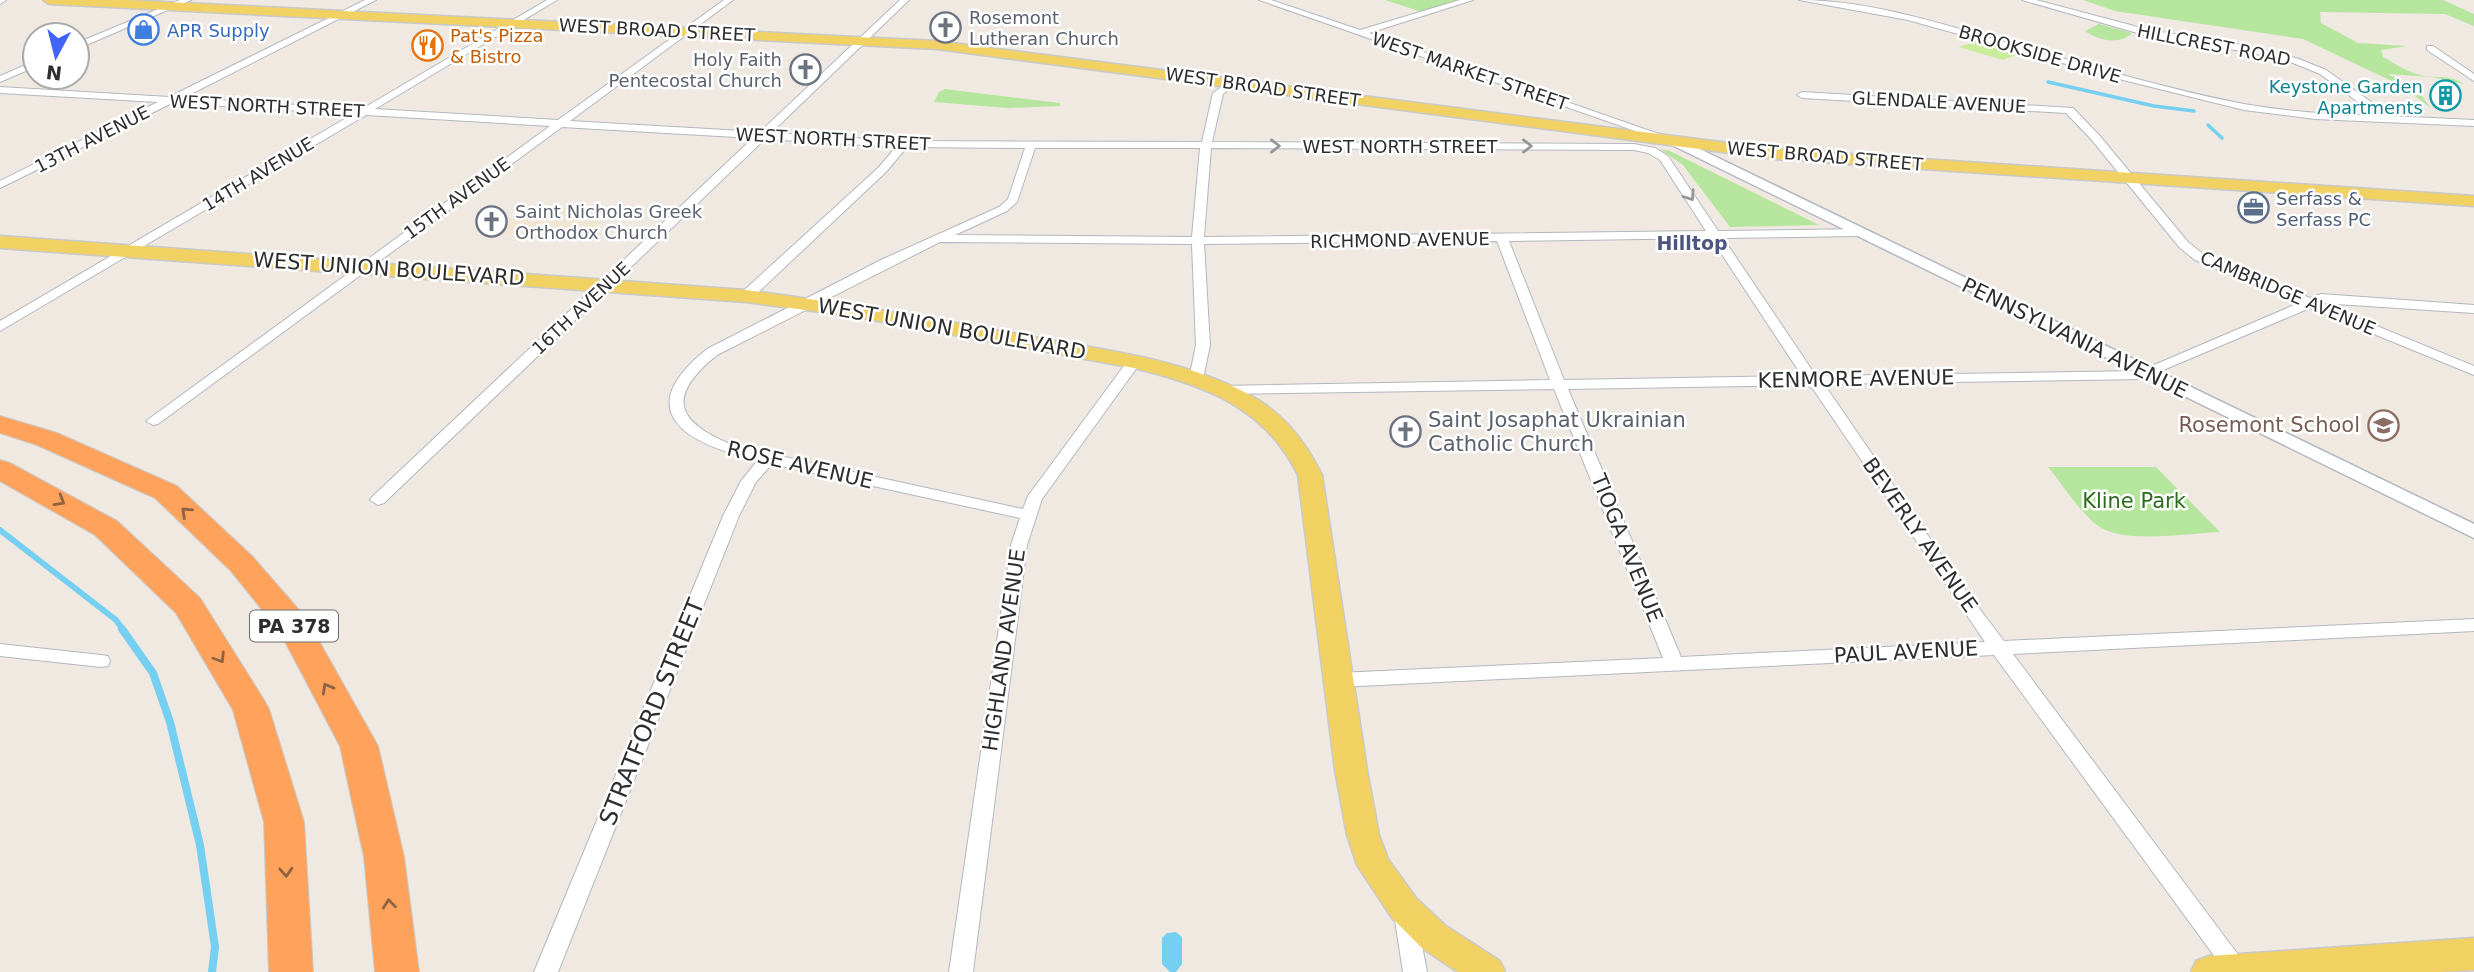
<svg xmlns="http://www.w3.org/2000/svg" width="2474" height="972" font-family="'DejaVu Sans',sans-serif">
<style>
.education{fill:#f0e6d1}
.green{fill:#b6e59e}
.pitch{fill:#c9ec9a}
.water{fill:#75cff0}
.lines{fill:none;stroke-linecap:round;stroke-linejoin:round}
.stream-far2{stroke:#75cff0;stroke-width:3.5}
.stream-far1{stroke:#75cff0;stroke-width:6}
.stream{stroke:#75cff0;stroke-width:8}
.minor-casing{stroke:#b4b7c1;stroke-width:2}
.tertiary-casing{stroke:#b4b7c1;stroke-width:3}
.primary-casing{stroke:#c9c9c9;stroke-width:3}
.motorway-casing{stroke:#c9c9c9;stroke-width:2}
.minor{fill:#fff;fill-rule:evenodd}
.tertiary{fill:#fff;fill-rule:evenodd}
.primary{fill:#f2d163;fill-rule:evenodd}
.motorway{fill:#ffa35c;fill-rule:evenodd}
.oneway{stroke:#969696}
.oneway2{stroke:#8c6343}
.labels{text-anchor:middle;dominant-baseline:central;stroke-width:5;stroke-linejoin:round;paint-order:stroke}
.far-worship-label{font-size:18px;fill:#5b616d;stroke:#fff;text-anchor:start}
.far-shop-label{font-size:18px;fill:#366cbe;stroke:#fff;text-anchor:start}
.far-street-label{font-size:18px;fill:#2e2e2e;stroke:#fff}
.far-food-label{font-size:18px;fill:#c56008;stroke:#fff;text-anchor:start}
.far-culture-label{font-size:18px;fill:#0d838f;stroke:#fff;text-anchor:end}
.far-service-label{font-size:18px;fill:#4e5e75;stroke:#fff;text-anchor:start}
.far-neighbourhood-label{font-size:19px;font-weight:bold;fill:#4d5680;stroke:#fff}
.shield{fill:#fff;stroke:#6d6d6d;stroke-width:2}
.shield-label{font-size:19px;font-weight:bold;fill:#2e2e2e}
.street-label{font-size:21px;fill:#2e2e2e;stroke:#fff}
.worship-label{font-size:21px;fill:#5b616d;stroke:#fff;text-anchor:start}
.education-label{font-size:21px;fill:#785e54;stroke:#fff;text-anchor:end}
.park-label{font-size:21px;fill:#2c6e1b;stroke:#fff}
.near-street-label{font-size:24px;fill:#2e2e2e;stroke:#fff}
</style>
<rect width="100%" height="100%" fill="#efe9e1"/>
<polygon class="education" points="562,207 615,211 582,239 494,233 512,218 545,219"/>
<g class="green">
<polygon points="1385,0 1461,0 1422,12"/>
<path d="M2083 0H2443L2474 14V26L2445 14 2320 12 2321 23 2358 43 2407 46 2381 50 2383 57C2394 63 2407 72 2420 75 2437 79 2449 74 2464 84L2432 77 2388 74 2418 91 2431 108 2400 85 2303 39 2115 11Z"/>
<path d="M2099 24 2132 33C2120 45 2099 41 2085 31Z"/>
<polygon points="945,89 1060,103 1060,106 1008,108 934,102 939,92"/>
<polygon points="1660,149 1670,151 1819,225 1730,227 1683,165"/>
<path d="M2048 467H2156L2220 532C2188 533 2122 545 2097 525 2078 510 2063 485 2048 467Z"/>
</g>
<polygon class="pitch" points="1977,41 2019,54 2003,60 1959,47"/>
<polygon class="water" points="1176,932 1182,937 1182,964 1176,972 1170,972 1162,964 1162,938 1167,933"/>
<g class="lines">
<g class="stream-far2">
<polyline points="2048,82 2154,106 2194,111"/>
<polyline points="2208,125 2222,138"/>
</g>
<polyline class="stream-far1" points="0,530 116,620 124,631"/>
<polyline class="stream" points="122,629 153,673 170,722 200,845 215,947 212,972"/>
<defs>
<g id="minor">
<polygon points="0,0 6,0 0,4"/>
<polygon points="180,0 191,0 77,49 77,43"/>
<path d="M365 0H376L183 98 362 109 547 0H557L375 109 558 120 724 0H733L570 121 760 132 900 0H909L771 133 904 141 1202 142 1213 93 1231 80 1236 83 1223 94 1212 142 1634 144 1655 148 1668 156 1718 231 1863 229V235L1859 236 1723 238 1816 376 2140 371 2299 303 2195 260 2180 248 2091 139 2066 113 1802 98 1797 95 1802 92 2073 108 2099 135 2188 242 2203 254 2310 298 2321 294 2474 305V313L2321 303 2474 366V375L2310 308 2142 379 1824 384 1966 591 2004 641 2474 619V631L2013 654 2251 972H2226L1994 655 1339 687 1332 685 1330 680 1332 675 1339 673 1663 658 1554 389 1222 394 1215 390 1222 386 1550 380 1497 241 1204 244 1210 345 1203 379 1196 383 1189 379 1196 345 1192 244 940 242 717 355C664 398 677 423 735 446L1023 509 1028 496 1129 359 1134 358 1141 362 1042 499 1027 545 973 972H949L1011 545 1020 518 772 464 756 482 739 516 558 972H534L723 516 741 481 758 460C688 445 628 412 707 349L883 259 999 207 1008 199 1025 148 907 147 886 172 751 299 746 300 740 296 741 293 878 168 896 147 765 139 384 503 378 505 370 500 372 497 753 138 562 127 158 424 153 425 146 421 550 126 366 115 0 331V321L353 114 172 103 0 188V181L158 102 0 93V87L169 97ZM1035 148H1200L1192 237 955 235 1007 211 1017 202ZM1211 148 1634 150 1648 153 1660 160 1706 231 1204 237ZM1711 238 1802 376 1564 380 1509 241ZM1808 385 1813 389 1985 642 1681 657 1568 389Z"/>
<polygon points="1259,0 1271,0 1360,30 1460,0 1473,0 1369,33 1676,140 1667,142"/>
<path d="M1799 0C1873 0 1951 27 2022 47 2096 67 2170 90 2244 104 2288 112 2333 114 2377 116L2320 74 2293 63 2248 52 2148 36 2022 0H2036L2149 30 2248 46 2299 59 2326 70 2391 116 2474 120V126L2315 119 2244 110 2123 80 1908 20Z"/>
<polygon points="2427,46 2433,46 2474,74 2474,81 2427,50"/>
<polygon points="35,61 35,67 0,82 0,76"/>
<polygon points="0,644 101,655 108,656 110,661 108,666 101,667 0,656"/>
<polygon points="1405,905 1413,907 1416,914 1427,972 1403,972 1394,914 1397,907"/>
</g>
<polygon id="tertiary" points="1677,138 2474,524 2474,538 1672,145 1671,142"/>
<g id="primary">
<polygon points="43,0 126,0 937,41 1775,149 2474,196 2474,206 1775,159 937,49 49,4"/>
<path d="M0 236 746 290C844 303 942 320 1039 338 1108 351 1181 359 1244 392 1281 410 1304 439 1322 475L1367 770 1379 835 1388 859 1416 898 1446 926 1500 961 1505 972H1458L1422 948 1392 918 1357 865 1347 835 1335 770 1298 475C1265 407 1204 385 1134 368L851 316 746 302 0 248Z"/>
<polygon points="2474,938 2474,970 2439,972 2191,972 2196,961 2209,956"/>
</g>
<g id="motorway">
<polygon points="0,416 57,433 177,486 253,557 306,618 378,746 404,857 419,972 375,972 364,857 340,746 280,632 231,571 155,498 37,445 0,433"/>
<polygon points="0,460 10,463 117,521 200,598 264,700 269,709 304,822 313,972 269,972 264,822 233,710 176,613 95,535 0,481"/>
</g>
</defs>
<use href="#minor" class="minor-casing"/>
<use href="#tertiary" class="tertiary-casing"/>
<use href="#primary" class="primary-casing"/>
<use href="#motorway" class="motorway-casing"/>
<use href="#minor" class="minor"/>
<use href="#tertiary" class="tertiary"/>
<use href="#primary" class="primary"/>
<use href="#motorway" class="motorway"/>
</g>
<defs><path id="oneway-chevron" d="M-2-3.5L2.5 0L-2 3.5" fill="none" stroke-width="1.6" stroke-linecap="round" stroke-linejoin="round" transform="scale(1.75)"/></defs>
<g class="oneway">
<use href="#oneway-chevron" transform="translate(1275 146)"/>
<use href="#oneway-chevron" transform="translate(1527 146)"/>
<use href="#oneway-chevron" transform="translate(1690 196) rotate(56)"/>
</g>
<g class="oneway2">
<use href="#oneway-chevron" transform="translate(60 501) rotate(30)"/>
<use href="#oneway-chevron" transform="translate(186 512) rotate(-137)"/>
<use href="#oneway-chevron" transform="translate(220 658) rotate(58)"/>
<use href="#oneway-chevron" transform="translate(327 688) rotate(-119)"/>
<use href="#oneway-chevron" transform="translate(286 872) rotate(87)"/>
<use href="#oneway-chevron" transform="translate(389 904) rotate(-96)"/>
</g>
<defs>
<symbol id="church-ring" viewBox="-11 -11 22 22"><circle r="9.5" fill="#fff" stroke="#6b7280" stroke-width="1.5"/><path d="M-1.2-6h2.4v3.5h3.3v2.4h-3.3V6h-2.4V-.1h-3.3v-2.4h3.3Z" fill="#6b7280"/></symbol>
<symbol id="shop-ring" viewBox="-11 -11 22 22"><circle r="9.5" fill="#fff" stroke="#3f7fe0" stroke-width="1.5"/><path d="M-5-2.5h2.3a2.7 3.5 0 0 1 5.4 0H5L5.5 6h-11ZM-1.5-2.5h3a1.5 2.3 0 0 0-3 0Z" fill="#3f7fe0"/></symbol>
<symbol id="restaurant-ring" viewBox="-11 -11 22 22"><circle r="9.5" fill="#fff" stroke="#e8710a" stroke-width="1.5"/><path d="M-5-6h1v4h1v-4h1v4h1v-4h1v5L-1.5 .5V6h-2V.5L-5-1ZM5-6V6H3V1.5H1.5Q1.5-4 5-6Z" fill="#e8710a"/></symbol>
<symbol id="building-ring" viewBox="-11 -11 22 22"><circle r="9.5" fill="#fff" stroke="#0f9aa8" stroke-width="1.5"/><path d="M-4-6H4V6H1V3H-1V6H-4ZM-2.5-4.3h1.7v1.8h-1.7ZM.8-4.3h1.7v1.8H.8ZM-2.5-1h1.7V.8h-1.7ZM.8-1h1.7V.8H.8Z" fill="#0f9aa8"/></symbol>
<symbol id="office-ring" viewBox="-11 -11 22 22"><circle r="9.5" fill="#fff" stroke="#5c6f8a" stroke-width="1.5"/><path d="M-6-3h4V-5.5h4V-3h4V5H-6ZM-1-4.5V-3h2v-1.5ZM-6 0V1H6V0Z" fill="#5c6f8a"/></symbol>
<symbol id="school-ring" viewBox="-11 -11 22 22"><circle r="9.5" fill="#fff" stroke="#8d6e63" stroke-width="1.5"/><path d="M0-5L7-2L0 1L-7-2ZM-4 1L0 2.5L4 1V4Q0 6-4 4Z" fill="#8d6e63"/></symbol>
</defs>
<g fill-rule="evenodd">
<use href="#church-ring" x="928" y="10" width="35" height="35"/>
<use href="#shop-ring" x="126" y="12" width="35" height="35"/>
<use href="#restaurant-ring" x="410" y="28" width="35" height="35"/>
<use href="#church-ring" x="788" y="52" width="35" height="35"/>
<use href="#building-ring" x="2428" y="78" width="35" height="35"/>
<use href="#office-ring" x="2236" y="190" width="35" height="35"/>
<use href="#church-ring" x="474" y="204" width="35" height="35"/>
<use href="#school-ring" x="2366" y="408" width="35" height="35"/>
<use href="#church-ring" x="1388" y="414" width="35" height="35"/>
</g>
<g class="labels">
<g class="far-worship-label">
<text x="969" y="17">Rosemont<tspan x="969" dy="21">Lutheran Church</tspan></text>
<text x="782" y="59" text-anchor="end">Holy Faith<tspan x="782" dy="21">Pentecostal Church</tspan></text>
<text x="515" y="211">Saint Nicholas Greek<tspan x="515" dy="21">Orthodox Church</tspan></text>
</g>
<g class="far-shop-label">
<text x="167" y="30">APR Supply</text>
</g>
<g class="far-street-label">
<text transform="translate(657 30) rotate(3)">WEST BROAD STREET</text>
<text transform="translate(2214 45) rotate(11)">HILLCREST ROAD</text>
<text transform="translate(2040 54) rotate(16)">BROOKSIDE DRIVE</text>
<text transform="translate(1470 71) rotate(19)">WEST MARKET STREET</text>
<text transform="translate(1263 87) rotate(8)">WEST BROAD STREET</text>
<text transform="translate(1939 102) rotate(3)">GLENDALE AVENUE</text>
<text transform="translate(267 106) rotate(3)">WEST NORTH STREET</text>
<text transform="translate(92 139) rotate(-27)">13TH AVENUE</text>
<text transform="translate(833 139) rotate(3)">WEST NORTH STREET</text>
<text x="1400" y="146">WEST NORTH STREET</text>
<text transform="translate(1825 156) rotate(5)">WEST BROAD STREET</text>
<text transform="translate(258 174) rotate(-31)">14TH AVENUE</text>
<text transform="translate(457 198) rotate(-36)">15TH AVENUE</text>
<text transform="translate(1400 240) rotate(-1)">RICHMOND AVENUE</text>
<text transform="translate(2288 293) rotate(23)">CAMBRIDGE AVENUE</text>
<text transform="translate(581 308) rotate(-43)">16TH AVENUE</text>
</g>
<g class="far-food-label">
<text x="450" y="35">Pat's Pizza<tspan x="450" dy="21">&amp; Bistro</tspan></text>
</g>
<g class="far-culture-label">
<text x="2423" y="86">Keystone Garden<tspan x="2423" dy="21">Apartments</tspan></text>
</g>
<g class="far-service-label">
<text x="2276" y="198">Serfass &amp;<tspan x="2276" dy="21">Serfass PC</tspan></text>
</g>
<g class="far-neighbourhood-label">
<text x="1692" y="243">Hilltop</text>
</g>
<rect class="shield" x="250" y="610.5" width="88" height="31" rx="5"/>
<g class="shield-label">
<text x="294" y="626">PA 378</text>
</g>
<g class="street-label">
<text transform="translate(389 269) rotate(4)">WEST UNION BOULEVARD</text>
<text transform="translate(952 329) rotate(10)">WEST UNION BOULEVARD</text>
<text transform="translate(2075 338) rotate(26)">PENNSYLVANIA AVENUE</text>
<text transform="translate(1856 379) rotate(-1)">KENMORE AVENUE</text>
<text transform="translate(800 465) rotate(13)">ROSE AVENUE</text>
<text transform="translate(1920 535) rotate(55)">BEVERLY AVENUE</text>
<text transform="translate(1627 548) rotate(68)">TIOGA AVENUE</text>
<text transform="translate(1004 650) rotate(-82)">HIGHLAND AVENUE</text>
<text transform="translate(1906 652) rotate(-3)">PAUL AVENUE</text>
</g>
<g class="worship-label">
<text x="1428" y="420">Saint Josaphat Ukrainian<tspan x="1428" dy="24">Catholic Church</tspan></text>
</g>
<g class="education-label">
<text x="2360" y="425">Rosemont School</text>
</g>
<g class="park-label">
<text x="2134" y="501">Kline Park</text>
</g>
<g class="near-street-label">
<text transform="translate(652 712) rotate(-68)">STRATFORD STREET</text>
</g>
</g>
<g transform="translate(56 56) rotate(187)"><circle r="33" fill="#ffffff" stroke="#ababab" stroke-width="2"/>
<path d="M0-5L12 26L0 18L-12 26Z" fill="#4264fb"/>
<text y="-10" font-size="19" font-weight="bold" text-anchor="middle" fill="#2e2e2e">N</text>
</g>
</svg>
